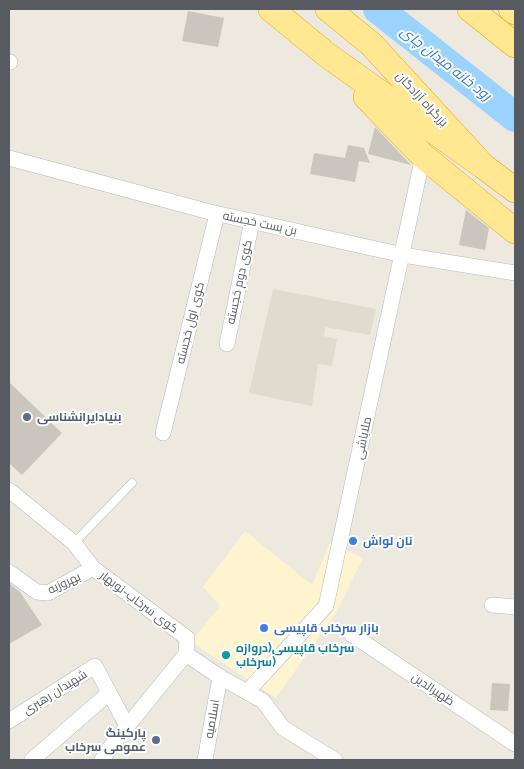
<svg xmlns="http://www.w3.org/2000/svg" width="524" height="769" font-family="Raleway,Cairo,sans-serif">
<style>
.commercial{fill:#fff4d0}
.education{fill:#dfdbce}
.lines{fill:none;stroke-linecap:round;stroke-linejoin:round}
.river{stroke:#9bd3ff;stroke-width:30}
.building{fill:#cac6bd}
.service-casing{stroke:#b6b9bf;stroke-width:9}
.minor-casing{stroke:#b6b9bf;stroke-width:16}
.trunk-casing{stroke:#eaa300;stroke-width:26}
.service{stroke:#fff;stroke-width:8}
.minor{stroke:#fff;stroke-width:15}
.trunk{stroke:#ffe891;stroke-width:25}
.service-dot{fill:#5c6f8a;stroke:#fff;stroke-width:2}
.shop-dot{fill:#3f7fe0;stroke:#fff;stroke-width:2}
.culture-dot{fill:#0f9aa8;stroke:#fff;stroke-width:2}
.labels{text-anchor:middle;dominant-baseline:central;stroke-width:4;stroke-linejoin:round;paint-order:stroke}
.street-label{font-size:12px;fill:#575b61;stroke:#fff}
.service-label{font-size:12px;font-weight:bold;fill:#4e5e75;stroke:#fff;text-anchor:start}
.shop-label{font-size:12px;font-weight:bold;fill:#366cbe;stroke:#fff;text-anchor:start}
.culture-label{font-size:12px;font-weight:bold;fill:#0d838f;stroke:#fff;text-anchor:start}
.water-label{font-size:14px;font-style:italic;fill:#3078c5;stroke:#fff}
</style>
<rect width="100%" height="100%" fill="#ede9de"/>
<polygon class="commercial" points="245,531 312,585 330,543 363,558 336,613 276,698 191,642 220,606 203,587"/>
<polygon class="education" points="273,289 376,309 370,335 325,327 324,336 337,339 332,366 318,364 312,406 249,393"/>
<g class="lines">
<polyline class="river" points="378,9 515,117"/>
</g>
<g class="building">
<polygon points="188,11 224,18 218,47 182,41"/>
<polygon points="375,127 378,130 411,165 368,154"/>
<polygon points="348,145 364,148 370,163 359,161 355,182 310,174 314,153 345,158"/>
<polygon points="466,210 489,228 485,250 459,245"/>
<polygon points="9,382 62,433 22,475 9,463"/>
<polygon points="9,583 20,592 42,625 9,644"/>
<polygon points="492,683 510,684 508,711 490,710"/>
</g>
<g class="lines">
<defs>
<polyline id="service" points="74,543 132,483"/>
<g id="minor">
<polyline points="9,62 10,62"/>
<polyline points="9,158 210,212 403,255 515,273"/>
<polyline points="227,344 252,221"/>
<polyline points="163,433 217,214"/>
<polyline points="9,490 74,543 93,568 187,638 186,654 220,677 263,701 283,728 335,760"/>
<polyline points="9,572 37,592 48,593 93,568"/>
<polyline points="492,605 515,607"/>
<polyline points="351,634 515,744"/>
<polyline points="247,692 326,606 423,156"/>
<polyline points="9,721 95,666 127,726"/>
<polyline points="32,760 109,693"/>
<polyline points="102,760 112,745 186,654"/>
<polyline points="205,760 220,677"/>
</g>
<g id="trunk">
<polyline points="271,9 327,55 483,166"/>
<polyline points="328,9 371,44 483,166 515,190"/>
<polyline points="470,9 515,45"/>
<polyline points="511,9 515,12"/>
<polyline points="366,97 423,156 515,231"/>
</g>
</defs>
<use href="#service" class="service-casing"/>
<use href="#minor" class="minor-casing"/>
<use href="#trunk" class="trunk-casing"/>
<use href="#service" class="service"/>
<use href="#minor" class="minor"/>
<use href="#trunk" class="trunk"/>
</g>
<g class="service-dot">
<circle cx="27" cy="417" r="5"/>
<circle cx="156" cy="740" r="5"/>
</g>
<g class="shop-dot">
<circle cx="353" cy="541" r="5"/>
<circle cx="264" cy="628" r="5"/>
</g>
<circle class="culture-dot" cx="226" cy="655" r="5"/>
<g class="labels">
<g class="street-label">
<text transform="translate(422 99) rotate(47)">بزرگراه آزادگان</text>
<text transform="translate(260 223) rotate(12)">بن بست خجسته</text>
<text transform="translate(239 282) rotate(-78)">کوی دوم خجسته</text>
<text transform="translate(190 323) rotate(-76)">کوی اول خجسته</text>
<text transform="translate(363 438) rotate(-78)">ملاباشی</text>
<text transform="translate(64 583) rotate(-25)">بهروزیه</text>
<text transform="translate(139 602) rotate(37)">کوی سرخاب-نوبهار</text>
<text transform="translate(433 689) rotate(34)">ظهیرالدین</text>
<text transform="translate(55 692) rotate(-32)">شهیدان رهبری</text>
<text transform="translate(212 719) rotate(-80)">اسلامیه</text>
</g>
<g class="service-label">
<text x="37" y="417">بنیادایرانشناسی</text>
<text x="146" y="733" text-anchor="end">پارکینگ<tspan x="146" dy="14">عمومی سرخاب</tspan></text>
</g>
<g class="shop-label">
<text x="363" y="541">نان لواش</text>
<text x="274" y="628">بازار سرخاب قاپیسی</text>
</g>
<g class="culture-label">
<text x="236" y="648">سرخاب قاپیسی(دروازه<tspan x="236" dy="14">سرخاب)</tspan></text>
</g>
<g class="water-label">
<text transform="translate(446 63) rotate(38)">رود خانه میدان چای</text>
</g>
</g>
<rect width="524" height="769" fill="none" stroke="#575b61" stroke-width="20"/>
</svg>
